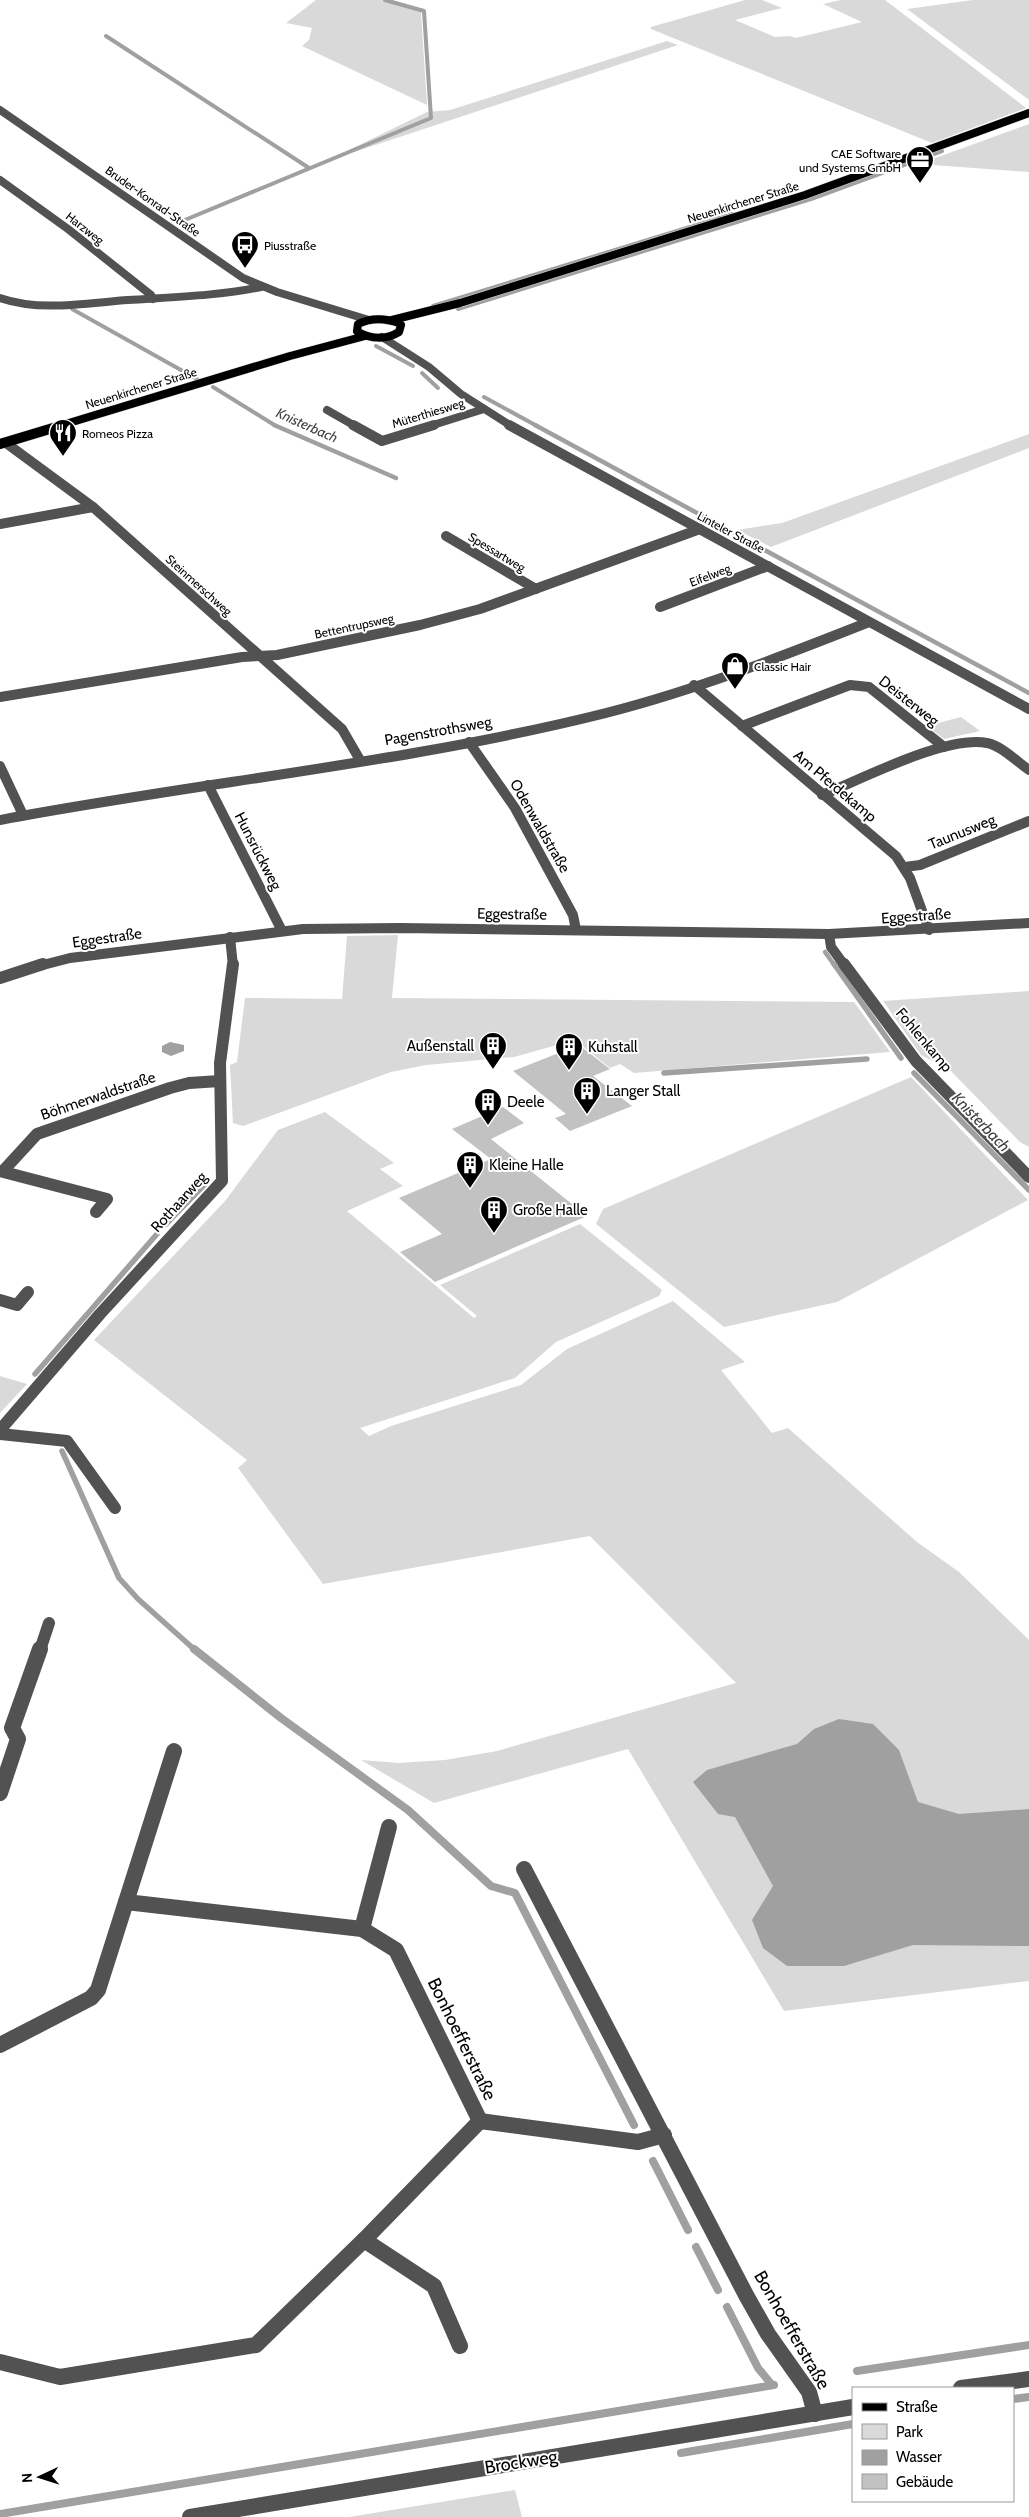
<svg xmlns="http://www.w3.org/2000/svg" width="1029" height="2517" font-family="Cabin,sans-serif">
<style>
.green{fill:#d9d9d9}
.water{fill:#a0a0a0}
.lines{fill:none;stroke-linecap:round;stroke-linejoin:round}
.stream-far3{stroke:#a0a0a0;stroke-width:4}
.stream-far2{stroke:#a0a0a0;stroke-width:4.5}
.stream-far1{stroke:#a0a0a0;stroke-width:5.5}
.stream{stroke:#a0a0a0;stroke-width:8}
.building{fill:#c2c2c2}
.major-far1-casing{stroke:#dbdbdb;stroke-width:9}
.major-casing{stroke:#dbdbdb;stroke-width:11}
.minor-far3{stroke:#525252;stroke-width:8}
.minor-far2{stroke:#525252;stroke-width:10}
.minor-far1{stroke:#525252;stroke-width:12}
.minor{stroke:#525252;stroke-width:16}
.major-far1{stroke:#000;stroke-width:8}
.major{stroke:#000;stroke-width:10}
.labels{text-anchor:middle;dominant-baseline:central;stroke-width:4;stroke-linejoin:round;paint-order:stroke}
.far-poi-label{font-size:12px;fill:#000;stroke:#fff;text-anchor:start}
.far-street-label{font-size:12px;fill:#000;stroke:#fff}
.far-water-label{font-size:14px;font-style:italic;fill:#414141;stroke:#fff}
.street-label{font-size:15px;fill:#000;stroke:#fff}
.poi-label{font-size:15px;fill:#000;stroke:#fff;text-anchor:start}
.water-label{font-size:16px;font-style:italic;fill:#414141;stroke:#fff}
.near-street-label{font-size:18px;fill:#000;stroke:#fff}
</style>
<rect width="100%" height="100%" fill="#fff"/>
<g class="green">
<polygon points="316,0 382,0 419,9 421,12 427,105 302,46 309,40 312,28 286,23"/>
<polygon points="745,0 762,0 782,8 735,20 775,37 790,36 796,38 862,22 823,4 841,0 885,0 1026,108 932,143 651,29 651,27"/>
<polygon points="973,0 1029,0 1029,100 907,9"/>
<polygon points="667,41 678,45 354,152 349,150 427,112 450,110"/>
<polygon points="1029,124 1029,172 919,164"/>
<polygon points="1029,434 1029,448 771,547 737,530 782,523"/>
<polygon points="961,717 980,731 944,739 927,726"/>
<polygon points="398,935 392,998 854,1002 890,1052 634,1073 620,1064 610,1068 575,1040 514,1057 426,1065 391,1072 243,1126 233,1123 230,1065 237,1062 245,998 342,999 347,936"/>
<polygon points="1029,991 1029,1147 1020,1142 951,1071 921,1055 883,1001"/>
<polygon points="911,1077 1028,1200 837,1302 724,1327 596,1224 603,1209"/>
<polygon points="325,1112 394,1163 380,1169 403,1186 347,1211 474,1318 477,1316 440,1285 580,1224 662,1290 659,1296 556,1342 515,1378 360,1428 369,1436 391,1426 521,1385 567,1349 673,1301 745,1362 721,1370 772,1433 788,1428 917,1542 959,1572 1029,1640 1029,1981 784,2011 628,1749 434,1803 361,1760 399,1763 445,1760 497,1751 736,1683 590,1536 323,1584 238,1468 247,1460 94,1340 225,1201 278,1130"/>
<polygon points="0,1376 27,1384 0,1413"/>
<polygon points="515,2490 522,2517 349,2517"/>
</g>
<g class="water">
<polygon points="170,1042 184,1045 184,1051 171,1056 162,1052 162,1046"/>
<polygon points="839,1719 873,1724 899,1750 918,1802 959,1814 1029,1809 1029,1946 913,1945 844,1966 787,1966 763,1948 752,1920 773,1886 735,1817 718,1814 693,1782 707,1770 797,1744 814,1729"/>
</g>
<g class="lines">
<g class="stream-far3">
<polyline points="106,36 309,168"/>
<polyline points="180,222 431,118 424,11 385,0"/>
<polyline points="433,306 732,214"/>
<polyline points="72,309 197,379"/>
<polyline points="458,309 811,199 942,151"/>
<polyline points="376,346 413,366"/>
<polyline points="422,373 438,388"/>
<polyline points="213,387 276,426"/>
<polyline points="484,397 537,426"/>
</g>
<g class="stream-far2">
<polyline points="274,425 396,478"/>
<polyline points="535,425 721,526"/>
<polyline points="735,534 1029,693"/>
<polyline points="825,952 835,966"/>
</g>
<g class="stream-far1">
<polyline points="834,964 901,1058"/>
<polyline points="664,1073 867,1059"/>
<polyline points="914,1073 1029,1190"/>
<polyline points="166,1224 206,1183"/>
<polyline points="35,1374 157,1234"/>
<polyline points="62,1451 119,1578 138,1599 195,1650"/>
</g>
<g class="stream">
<polyline points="194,1649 281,1718 408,1810 491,1886 515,1893 634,2125"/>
<polyline points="653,2161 688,2230"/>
<polyline points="696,2247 718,2290"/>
<polyline points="727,2307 758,2368 772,2385"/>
<polyline points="857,2371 1029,2345"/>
<polyline points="1013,2399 1029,2397"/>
<polyline points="681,2453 853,2424"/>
<polyline points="0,2514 774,2385"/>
</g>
</g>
<g class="building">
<polygon points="579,1045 610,1069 593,1076 632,1106 570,1131 555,1118 566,1114 513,1071"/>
<polygon points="503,1107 524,1123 491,1139 587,1216 435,1282 400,1252 442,1234 399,1198 491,1159 452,1129"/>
</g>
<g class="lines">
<defs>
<g id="major-far1">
<polyline points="392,320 460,303 805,195 1029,113"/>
<path d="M357 331 358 324C372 317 385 318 399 323"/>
<path d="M358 332C371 339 386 340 399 332L401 325"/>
<polyline points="59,426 290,356 365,336"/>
</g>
<polyline id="major" points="0,444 63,425"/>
</defs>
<use href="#major-far1" class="major-far1-casing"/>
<use href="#major" class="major-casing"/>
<g class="minor-far3">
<polyline points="0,110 243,278 277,292 369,320"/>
<polyline points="0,180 68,229 151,295 153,299"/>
<path d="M0 298C40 312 87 303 128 300 173 297 217 296 261 287"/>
<polyline points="382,337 429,367 461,394 511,426"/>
<polyline points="327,410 355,426"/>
<polyline points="430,426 484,409"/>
</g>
<g class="minor-far2">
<polyline points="353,425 382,441 434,425"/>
<polyline points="509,425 1029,709"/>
<polyline points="6,443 93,507 342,729 360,760"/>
<polyline points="0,524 93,507"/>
<polyline points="446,536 536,589"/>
<polyline points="660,607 768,566"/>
<polyline points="694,685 896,856 910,878 929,930"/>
<polyline points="0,697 242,657 277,655 420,625 480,609 700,529"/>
<polyline points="742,726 850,685 869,687 944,747"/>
<polyline points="469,742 515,808 573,915 576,930"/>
<polyline points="0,766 23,815"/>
<polyline points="208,785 282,931"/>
<path d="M822 795C862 779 946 735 987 743 1002 746 1016 761 1029 770"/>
<path d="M0 820C201 782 407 763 606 713 696 690 783 656 869 622"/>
<polyline points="905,867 920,865 1029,821"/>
<polyline points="829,934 831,947 845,966"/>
<polyline points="230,937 233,966"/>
<polyline points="39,966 70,958 303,929 400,928 829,934 1029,923"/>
</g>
<g class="minor-far1">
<polyline points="844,964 916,1061 1029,1177"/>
<polyline points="0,978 43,964"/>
<polyline points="0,1171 107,1199 96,1212"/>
<polyline points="3,1171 37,1134 170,1088 189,1083 220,1081"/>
<polyline points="0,1300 17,1305 28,1292"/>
<polyline points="0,1430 100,1314 222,1181 220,1063 233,964"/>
<polyline points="0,1434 67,1441 115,1508"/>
<polyline points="40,1650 49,1623"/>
</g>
<g class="minor">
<polyline points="0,1793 18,1739 12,1728 40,1649"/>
<polyline points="524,1869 746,2295 768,2334 809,2392 815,2414"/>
<polyline points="126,1902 362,1929 396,1950 480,2121"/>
<polyline points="362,1929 389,1827"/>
<polyline points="0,2045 91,1998 98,1990 174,1751"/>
<polyline points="480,2121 638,2142 664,2135"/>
<polyline points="364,2240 434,2286 460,2346"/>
<polyline points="0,2362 60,2377 256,2345 364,2240 480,2121"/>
<polyline points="961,2388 1029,2379"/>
<polyline points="190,2517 853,2407"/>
</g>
<use href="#major-far1" class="major-far1"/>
<use href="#major" class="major"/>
</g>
<defs>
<symbol id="office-pin" viewBox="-11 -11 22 30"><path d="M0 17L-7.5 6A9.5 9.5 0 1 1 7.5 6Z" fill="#000" stroke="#fff"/><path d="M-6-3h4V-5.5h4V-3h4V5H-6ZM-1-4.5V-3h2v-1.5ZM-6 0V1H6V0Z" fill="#fff"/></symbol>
<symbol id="bus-pin" viewBox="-11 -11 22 30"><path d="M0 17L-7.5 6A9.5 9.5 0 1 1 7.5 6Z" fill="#000" stroke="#fff"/><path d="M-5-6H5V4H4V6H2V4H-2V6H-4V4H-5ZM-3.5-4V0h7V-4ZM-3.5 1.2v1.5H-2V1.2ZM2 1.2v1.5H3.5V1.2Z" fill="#fff"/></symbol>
<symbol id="restaurant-pin" viewBox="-11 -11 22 30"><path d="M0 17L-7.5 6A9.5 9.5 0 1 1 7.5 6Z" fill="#000" stroke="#fff"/><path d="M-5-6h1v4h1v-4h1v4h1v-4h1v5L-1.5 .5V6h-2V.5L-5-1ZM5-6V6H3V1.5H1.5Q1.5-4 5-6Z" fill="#fff"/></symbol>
<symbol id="shop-pin" viewBox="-11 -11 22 30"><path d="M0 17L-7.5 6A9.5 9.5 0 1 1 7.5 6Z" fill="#000" stroke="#fff"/><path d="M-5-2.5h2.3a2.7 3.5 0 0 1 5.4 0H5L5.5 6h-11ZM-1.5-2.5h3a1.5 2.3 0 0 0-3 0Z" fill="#fff"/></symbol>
<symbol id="building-pin" viewBox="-11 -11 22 30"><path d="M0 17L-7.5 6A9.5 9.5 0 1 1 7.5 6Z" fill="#000" stroke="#fff"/><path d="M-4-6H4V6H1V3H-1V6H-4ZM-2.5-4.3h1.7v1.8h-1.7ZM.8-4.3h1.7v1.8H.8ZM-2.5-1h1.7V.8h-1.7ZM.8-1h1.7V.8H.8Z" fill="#fff"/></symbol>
</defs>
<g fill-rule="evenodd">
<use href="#office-pin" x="904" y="144" width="32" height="43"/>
<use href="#bus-pin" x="229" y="229" width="32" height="43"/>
<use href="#restaurant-pin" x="47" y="417" width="32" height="43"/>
<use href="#shop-pin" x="719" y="650" width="32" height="43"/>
<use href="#building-pin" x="477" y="1030" width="32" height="43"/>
<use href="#building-pin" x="553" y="1031" width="32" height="43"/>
<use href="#building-pin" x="571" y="1075" width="32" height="43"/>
<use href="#building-pin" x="472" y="1086" width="32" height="43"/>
<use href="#building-pin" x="454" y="1149" width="32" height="43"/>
<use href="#building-pin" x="478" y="1194" width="32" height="43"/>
</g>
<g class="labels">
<g class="far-poi-label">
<text x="901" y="153" text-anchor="end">CAE Software<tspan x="901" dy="14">und Systems GmbH</tspan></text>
<text x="264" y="245">Piusstraße</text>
<text x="82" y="433">Romeos Pizza</text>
<text x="754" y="666">Classic Hair</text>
</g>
<g class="far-street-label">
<text transform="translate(153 201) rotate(35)">Bruder-Konrad-Straße</text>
<text transform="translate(743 202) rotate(-17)">Neuenkirchener Straße</text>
<text transform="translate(85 228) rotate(38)">Harzweg</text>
<text transform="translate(141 388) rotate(-17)">Neuenkirchener Straße</text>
<text transform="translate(428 413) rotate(-17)">Müterthiesweg</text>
<text transform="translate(731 532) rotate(28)">Linteler Straße</text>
<text transform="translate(497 552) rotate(31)">Spessartweg</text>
<text transform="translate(710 575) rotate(-21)">Eifelweg</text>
<text transform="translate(199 585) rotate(42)">Steinmerschweg</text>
<text transform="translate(354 626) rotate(-12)">Bettentrupsweg</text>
</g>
<g class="far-water-label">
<text transform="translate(307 425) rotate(24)">Knisterbach</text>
</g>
<g class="street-label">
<text transform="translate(909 701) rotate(38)">Deisterweg</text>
<text transform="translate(438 731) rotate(-10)">Pagenstrothsweg</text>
<text transform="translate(835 786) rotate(40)">Am Pferdekamp</text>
<text transform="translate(540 826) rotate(60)">Odenwaldstraße</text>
<text transform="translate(962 832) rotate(-22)">Taunusweg</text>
<text transform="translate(258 851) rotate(63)">Hunsrückweg</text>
<text transform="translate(512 914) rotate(1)">Eggestraße</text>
<text transform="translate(916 916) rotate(-4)">Eggestraße</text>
<text transform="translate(107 938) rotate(-8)">Eggestraße</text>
<text transform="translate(924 1040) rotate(50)">Fohlenkamp</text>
<text transform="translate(98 1096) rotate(-19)">Böhmerwaldstraße</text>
<text transform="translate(179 1202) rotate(-48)">Rothaarweg</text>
</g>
<g class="poi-label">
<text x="474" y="1046" text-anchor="end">Außenstall</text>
<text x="588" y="1047">Kuhstall</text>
<text x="606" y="1091">Langer Stall</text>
<text x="507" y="1102">Deele</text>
<text x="489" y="1165">Kleine Halle</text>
<text x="513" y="1210">Große Halle</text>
</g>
<g class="water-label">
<text transform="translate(981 1122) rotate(46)">Knisterbach</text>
</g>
<g class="near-street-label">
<text transform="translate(462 2039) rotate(64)">Bonhoefferstraße</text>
<text transform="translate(792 2330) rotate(60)">Bonhoefferstraße</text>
<text transform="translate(521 2462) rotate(-9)">Brockweg</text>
</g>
</g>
<rect x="852" y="2387" width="162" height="115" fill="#ffffff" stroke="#999999"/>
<rect x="862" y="2403" width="25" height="8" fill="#000000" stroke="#999999"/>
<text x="896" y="2412" font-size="15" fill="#000000">Straße</text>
<rect x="862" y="2424" width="25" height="15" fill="#d9d9d9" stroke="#999999"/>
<text x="896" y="2437" font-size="15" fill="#000000">Park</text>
<rect x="862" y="2450" width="25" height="15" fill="#a0a0a0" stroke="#999999"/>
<text x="896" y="2462" font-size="15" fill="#000000">Wasser</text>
<rect x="862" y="2474" width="25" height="15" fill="#c2c2c2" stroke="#999999"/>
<text x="896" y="2487" font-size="15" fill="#000000">Gebäude</text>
<g transform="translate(40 2477) rotate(266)" stroke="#ffffff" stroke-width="4" paint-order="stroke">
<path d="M0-4L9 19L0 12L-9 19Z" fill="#000000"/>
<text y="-8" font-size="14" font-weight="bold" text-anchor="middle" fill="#000000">N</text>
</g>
</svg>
